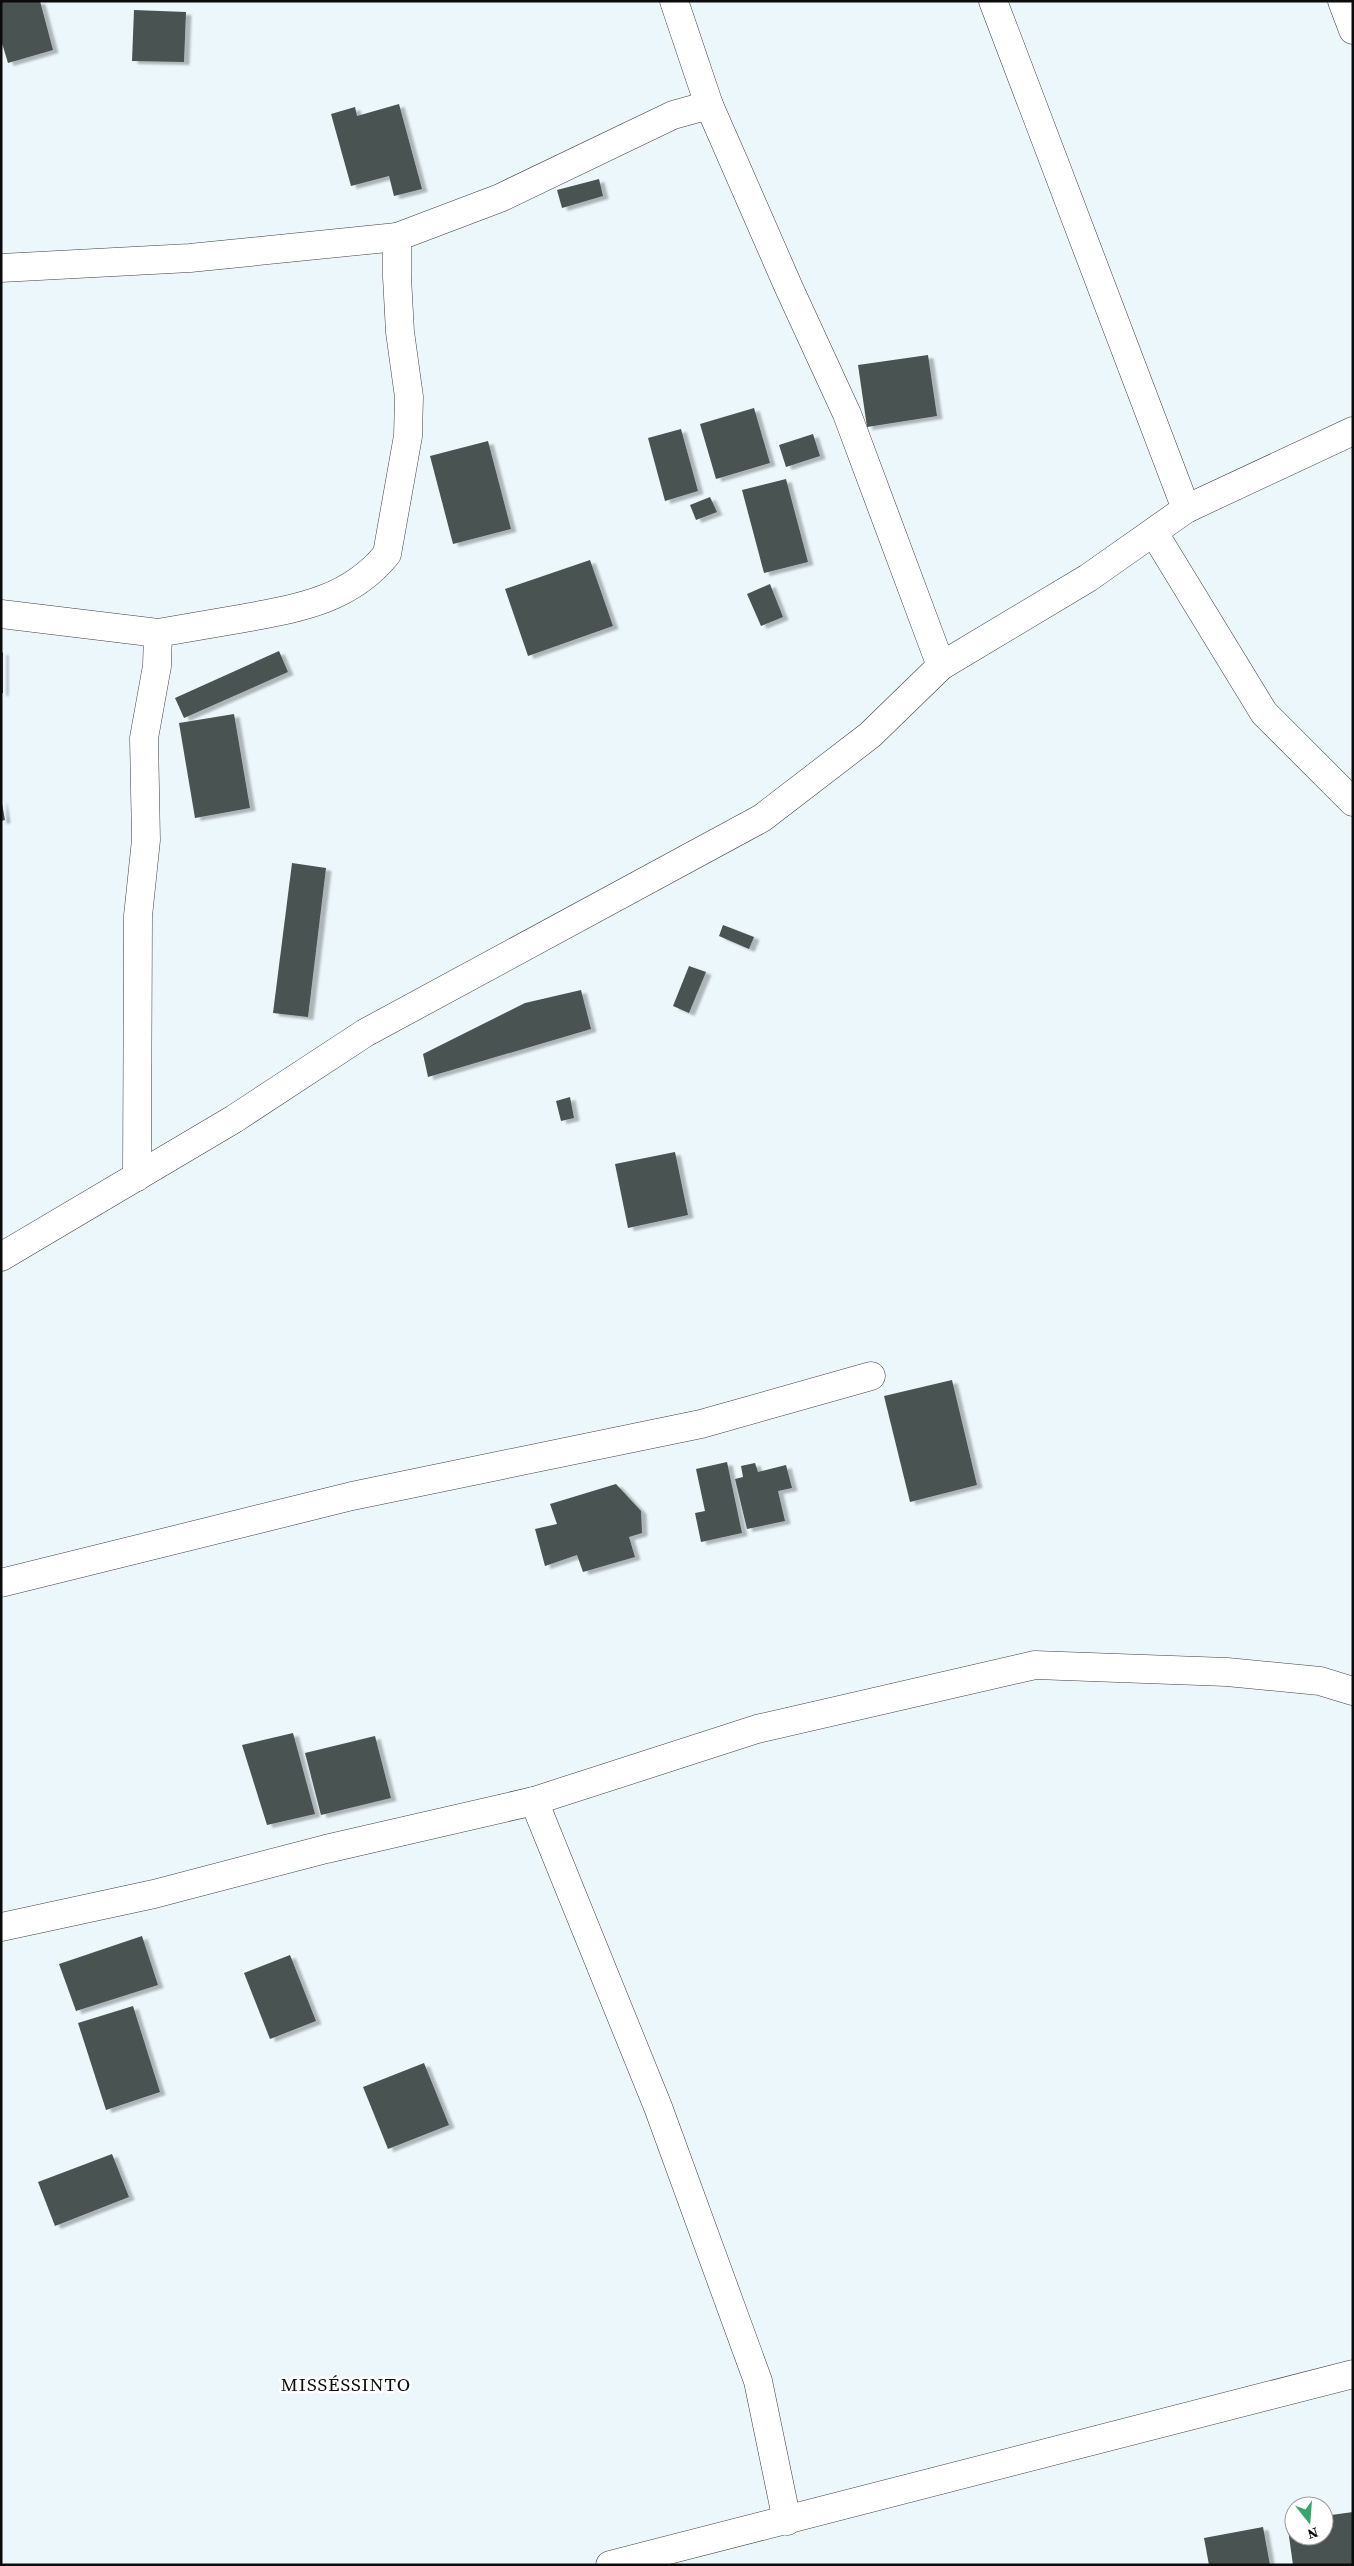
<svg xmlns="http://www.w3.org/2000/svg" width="1354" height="2566" font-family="'Source Serif 4',serif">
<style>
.building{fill:#495251;filter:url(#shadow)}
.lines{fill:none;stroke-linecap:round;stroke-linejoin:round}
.street-casing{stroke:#3e3e3e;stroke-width:29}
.street{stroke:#fff;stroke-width:28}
.labels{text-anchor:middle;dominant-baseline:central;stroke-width:5;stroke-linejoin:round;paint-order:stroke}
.quarter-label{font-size:19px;letter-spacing:1px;fill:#0b0b0b;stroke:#fff}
</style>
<defs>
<filter id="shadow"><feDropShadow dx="5.5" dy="3" stdDeviation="1" flood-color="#0004"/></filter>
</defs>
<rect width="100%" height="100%" fill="#ecf7fc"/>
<g class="building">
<polygon points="1,1 40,1 53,50 8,63 1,40"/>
<polygon points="134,10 186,12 184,62 132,61"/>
<polygon points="399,104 422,189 394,196 389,176 351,186 331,114 355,107 357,116"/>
<polygon points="599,179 603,196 562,208 557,190"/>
<polygon points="928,355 937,416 867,427 858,365"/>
<polygon points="754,408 770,463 716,479 700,424"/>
<polygon points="681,429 698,491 665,501 648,438"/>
<polygon points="813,434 820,456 786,467 779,445"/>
<polygon points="488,441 511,529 453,544 430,456"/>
<polygon points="786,479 808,562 764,573 742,490"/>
<polygon points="710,497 717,512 696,520 690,505"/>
<polygon points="590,560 613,626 528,656 505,589"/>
<polygon points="770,584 783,617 761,626 747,594"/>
<polygon points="1,651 3,653 3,693 1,693"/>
<polygon points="279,651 288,672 184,718 175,698"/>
<polygon points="234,714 250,808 195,818 179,723"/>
<polygon points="1,798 5,820 1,821"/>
<polygon points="292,863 326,868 308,1017 273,1013"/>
<polygon points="723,925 754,937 749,949 719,936"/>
<polygon points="689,966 706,972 689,1013 673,1006"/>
<polygon points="581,990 591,1029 428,1077 423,1054 525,1003"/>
<polygon points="570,1097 574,1118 561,1121 556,1101"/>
<polygon points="675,1152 688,1215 628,1228 615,1164"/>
<polygon points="952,1380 977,1485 910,1502 884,1396"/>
<polygon points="727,1462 742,1533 701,1542 695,1513 705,1511 696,1469"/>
<polygon points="755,1463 758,1472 786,1465 792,1488 778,1491 785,1521 747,1529 735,1479 743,1477 741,1466"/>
<polygon points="616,1484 641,1511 642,1533 629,1537 635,1557 583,1572 577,1555 545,1566 535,1529 557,1524 550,1504"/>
<polygon points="293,1733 315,1814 267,1825 242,1745"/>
<polygon points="375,1736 391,1798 321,1815 305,1753"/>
<polygon points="142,1936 158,1985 76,2011 59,1964"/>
<polygon points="290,1955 316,2021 270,2039 244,1973"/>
<polygon points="133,2006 160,2092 106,2110 78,2023"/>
<polygon points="424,2063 449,2125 388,2149 363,2087"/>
<polygon points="112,2154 129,2197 55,2226 38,2182"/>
<polygon points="1353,2512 1353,2565 1293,2565 1287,2522 1294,2521 1294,2536 1324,2536 1324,2516"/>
<polygon points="1263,2527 1270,2565 1209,2565 1204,2538"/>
</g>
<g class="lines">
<defs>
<g id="street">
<polyline points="993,1 1186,509"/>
<polyline points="1342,1 1353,30"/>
<polyline points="709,105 789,288 847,414 941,666"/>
<polyline points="1,268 190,258 397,237"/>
<polyline points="1154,533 1264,713 1353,802"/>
<polyline points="1,614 158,633"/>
<path d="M137 1177 138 916 146 840 144 738 157 666 158 633C187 628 216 623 245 618 299 608 350 600 387 554L408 436 409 397 400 332 397 277V237L500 198 673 115 709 105 674 1"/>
<polyline points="1,1257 234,1119 365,1033 762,818 870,735 941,666 1088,578 1186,509 1353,431"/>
<polyline points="1,1583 352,1496 701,1424 871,1376"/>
<polyline points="534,1801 658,2107 758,2381 787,2521"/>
<polyline points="1,1927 154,1894 326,1849 534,1801 757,1729 1035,1665 1227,1672 1320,1681 1353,1691"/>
<polyline points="610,2565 1353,2374"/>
</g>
</defs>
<use href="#street" class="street-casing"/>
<use href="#street" class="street"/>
</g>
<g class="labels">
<g class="quarter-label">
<text x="346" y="2384">MISSÉSSINTO</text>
</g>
</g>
<rect width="1354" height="2566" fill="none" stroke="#0b0b0b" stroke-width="5"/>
<g transform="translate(1309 2521) rotate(163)"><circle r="24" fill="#ffffff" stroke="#9d9d9d"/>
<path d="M0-4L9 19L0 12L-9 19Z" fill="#37a86b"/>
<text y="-8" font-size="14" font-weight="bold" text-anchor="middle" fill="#0b0b0b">N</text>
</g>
</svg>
